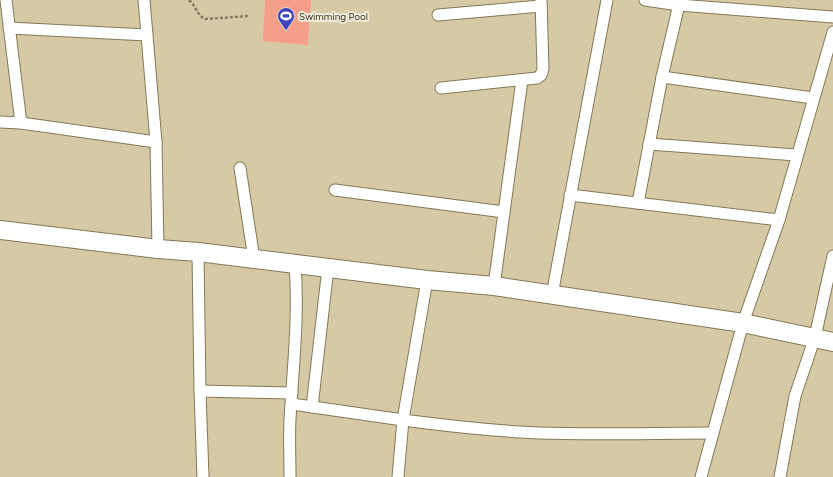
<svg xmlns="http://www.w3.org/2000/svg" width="833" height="477" font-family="Figtree,sans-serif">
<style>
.green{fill:#f59e89}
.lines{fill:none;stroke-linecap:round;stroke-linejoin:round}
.street-casing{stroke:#837956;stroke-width:13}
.primary-casing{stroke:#837956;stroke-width:20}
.path{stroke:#817960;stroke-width:2.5;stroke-dasharray:3 2;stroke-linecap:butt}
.street{stroke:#fff;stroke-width:11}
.primary{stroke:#fff;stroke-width:18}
.labels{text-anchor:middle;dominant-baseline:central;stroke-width:4;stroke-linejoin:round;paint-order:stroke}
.poi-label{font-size:10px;fill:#383324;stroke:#f0ebd8;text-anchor:start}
</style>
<rect width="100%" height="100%" fill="#d5caa5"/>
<polygon class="green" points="265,0 311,0 308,45 263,41"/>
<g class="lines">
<defs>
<g id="street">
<polyline points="6,0 21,123"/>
<polyline points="144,0 156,142 158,249"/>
<polyline points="645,0 679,5 833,17"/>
<polyline points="438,15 541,6"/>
<polyline points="9,28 147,35"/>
<polyline points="662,77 813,98"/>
<polyline points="441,88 537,78 541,75 543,69 541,0"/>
<polyline points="0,122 21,123 156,142"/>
<polyline points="649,144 796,155"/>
<polyline points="240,168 254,259"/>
<polyline points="335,190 504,212"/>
<polyline points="570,195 779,220"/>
<polyline points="638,203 662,77 680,0"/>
<polyline points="198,252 200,391 203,477"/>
<polyline points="494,286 522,80"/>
<polyline points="552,295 607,0"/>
<polyline points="200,391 292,393"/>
<polyline points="292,404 403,420 427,280"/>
<polyline points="312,407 328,268"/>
<path d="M290 477C290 458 289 438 290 419 293 367 299 316 295 264"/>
<path d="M398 477 403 420C448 426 494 431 539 433 597 435 655 433 713 433"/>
<polyline points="701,477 743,323 779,220 833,32"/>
<polyline points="780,477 795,396 815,337 833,256"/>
</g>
<polyline id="primary" points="0,230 158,249 198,252 427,280 494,286 743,323 833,342"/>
</defs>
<use href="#street" class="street-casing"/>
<use href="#primary" class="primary-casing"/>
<path class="path" d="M189 0C197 7 196 14 205 19L249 16"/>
<use href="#street" class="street"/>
<use href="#primary" class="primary"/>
</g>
<defs>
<symbol id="stadium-pin" viewBox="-11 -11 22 30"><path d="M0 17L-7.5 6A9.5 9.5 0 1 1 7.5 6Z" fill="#3e45b9" stroke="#f0ebd8"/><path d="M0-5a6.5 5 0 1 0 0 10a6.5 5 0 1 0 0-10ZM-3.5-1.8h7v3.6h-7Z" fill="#fff"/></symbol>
</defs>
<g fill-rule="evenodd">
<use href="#stadium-pin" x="276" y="6" width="20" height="27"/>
</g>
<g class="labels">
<g class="poi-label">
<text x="299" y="16">Swimming Pool</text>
</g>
</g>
</svg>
